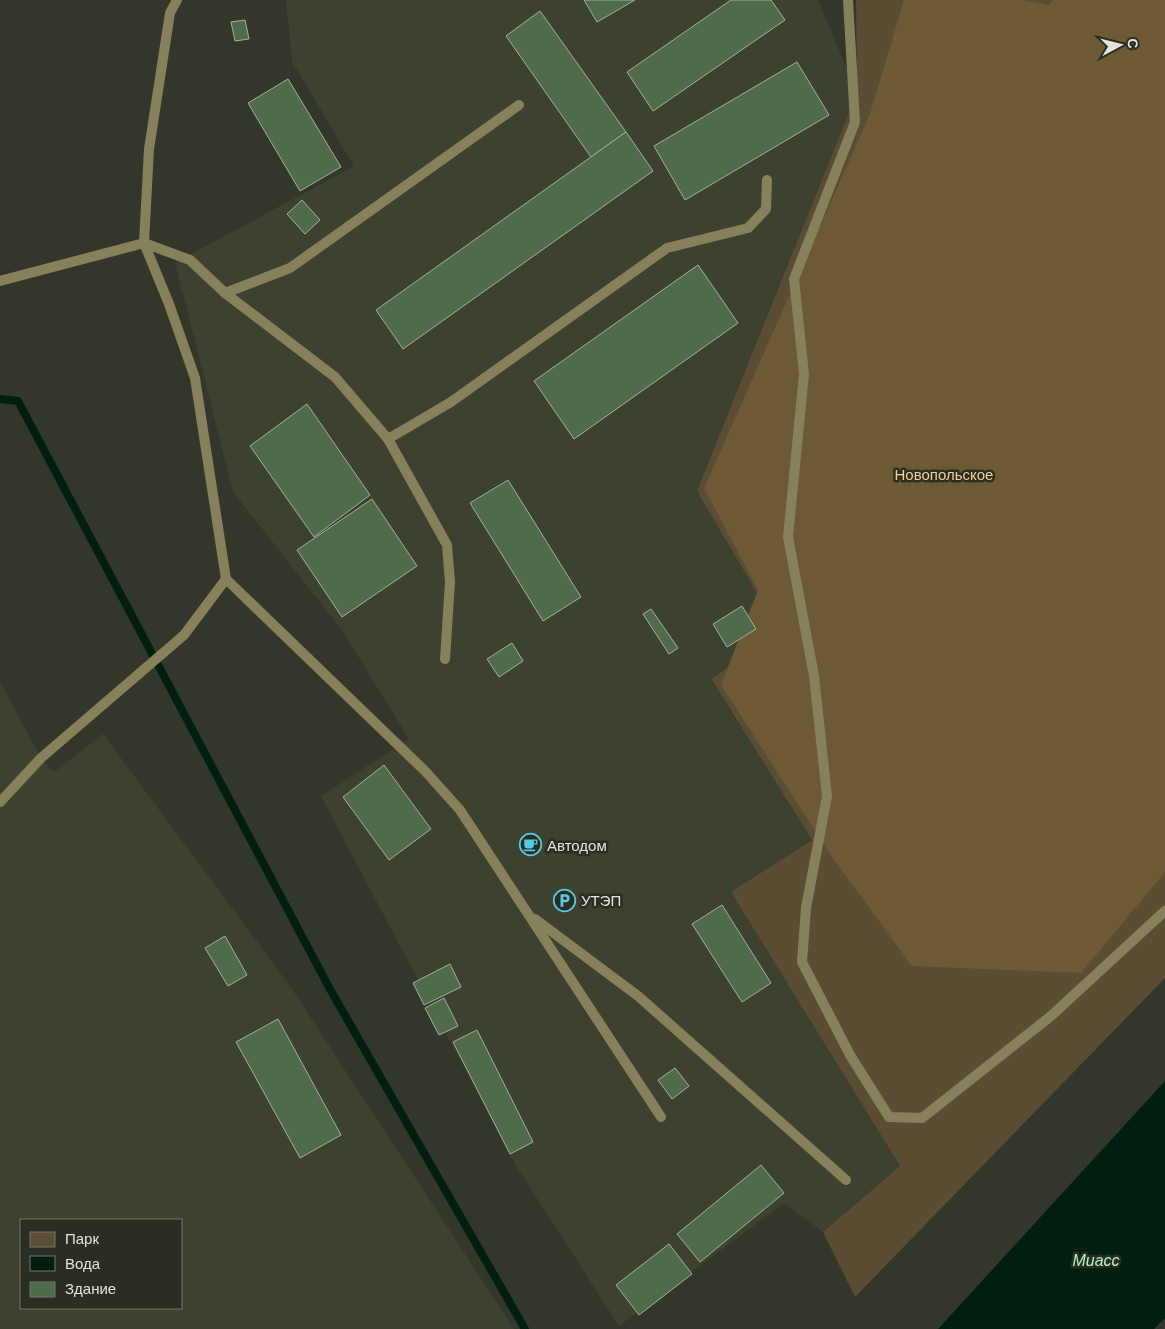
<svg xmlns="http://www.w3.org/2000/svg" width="1165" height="1329" font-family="Helvetica,sans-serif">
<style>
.built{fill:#3d4230;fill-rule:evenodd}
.green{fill:#5a4d34}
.forest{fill:#6d5933}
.water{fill:#001f11}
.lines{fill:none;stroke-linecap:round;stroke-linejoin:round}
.stream{stroke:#001f11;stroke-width:8}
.building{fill:#506b4a;stroke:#a5aea3}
.service{stroke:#86815b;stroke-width:10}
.labels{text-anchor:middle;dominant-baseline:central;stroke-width:5;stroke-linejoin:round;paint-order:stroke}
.park-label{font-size:15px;fill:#f2d090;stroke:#292d22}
.poi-label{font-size:15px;fill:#e2e4dd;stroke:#292d22;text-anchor:start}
.water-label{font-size:16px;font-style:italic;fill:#adf4cd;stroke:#292d22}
</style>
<rect width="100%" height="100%" fill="#33372b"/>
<g class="built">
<polygon points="286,0 818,0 857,93 780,633 711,680 812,840 731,892 900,1166 823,1232 784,1203 619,1326 515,1164 321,796 409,739 342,630 233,492 175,263 354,166 292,61"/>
<path d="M0 682 41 758 54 772 103 734 292 989 514 1329H0ZM21 1220H181V1308H21Z"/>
</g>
<polygon class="green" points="856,0 1165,0 1165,978 855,1297 823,1232 900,1166 731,892 812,840 711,679 780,632 697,491 857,93"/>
<polygon class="forest" points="904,0 1022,0 1049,5 1053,0 1165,0 1165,872 1081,973 912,966 832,857 721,685 758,590 704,488 870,114"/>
<polygon class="water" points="1165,1081 1165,1318 1154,1329 938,1329"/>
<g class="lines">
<polyline class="stream" points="0,399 18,401 331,991 525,1329"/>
</g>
<g class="building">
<polygon points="584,0 635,0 597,22"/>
<polygon points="731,0 771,0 785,20 653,111 627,72"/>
<polygon points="540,11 626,132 591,157 506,36"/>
<polygon points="245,20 249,39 235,41 231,22"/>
<polygon points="797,62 829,115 685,200 654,146"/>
<polygon points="288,79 341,167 300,191 248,103"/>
<polygon points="626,132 653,171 403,349 376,310"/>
<polygon points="302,200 320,220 305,234 287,214"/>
<polygon points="698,265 738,323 574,439 534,381"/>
<polygon points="307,404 370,495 314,537 250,446"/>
<polygon points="508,480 581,597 543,621 470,503"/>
<polygon points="372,499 417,566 342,617 297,550"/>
<polygon points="742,606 756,629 727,647 713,624"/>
<polygon points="651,609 678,648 669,654 643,614"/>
<polygon points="512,643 523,661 499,677 487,659"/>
<polygon points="384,765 431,829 389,860 343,797"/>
<polygon points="722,905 771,983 742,1002 692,924"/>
<polygon points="225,936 247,975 228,986 205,948"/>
<polygon points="450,964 461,987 424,1005 413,983"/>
<polygon points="444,998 458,1026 439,1035 425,1008"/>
<polygon points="278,1019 341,1135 300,1158 236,1042"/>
<polygon points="477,1030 533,1142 510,1154 453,1042"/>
<polygon points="675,1068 689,1086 672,1099 658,1080"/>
<polygon points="761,1165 784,1193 700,1262 677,1234"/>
<polygon points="669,1244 692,1274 639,1315 616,1285"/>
</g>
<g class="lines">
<g class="service">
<polyline points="177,0 170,13 149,149 144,243 169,304 195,378 226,579 425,771 460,810 661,1117"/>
<polyline points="848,0 855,122 794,279 804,374 788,537 814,676 827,796 806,908 802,962 850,1055 889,1117 922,1118 1051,1016 1165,911"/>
<polyline points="0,281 144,243 190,260 225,293 335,377 388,439 447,545 450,582 445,659"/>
<polyline points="225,293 290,268 519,105"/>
<polyline points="388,439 451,402 667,248 748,228 766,209 767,180"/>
<polyline points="0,802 41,758 184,635 226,579"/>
<polyline points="535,919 638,996 846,1180"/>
</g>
</g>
<defs>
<symbol id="cafe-ring" viewBox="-11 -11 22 22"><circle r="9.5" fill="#292d22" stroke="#59c8e5" stroke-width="1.5"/><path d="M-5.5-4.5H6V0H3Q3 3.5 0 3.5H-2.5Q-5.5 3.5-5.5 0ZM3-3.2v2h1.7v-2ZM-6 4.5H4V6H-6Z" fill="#59c8e5"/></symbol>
<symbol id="parking-ring" viewBox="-11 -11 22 22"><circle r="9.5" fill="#292d22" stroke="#59c8e5" stroke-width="1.5"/><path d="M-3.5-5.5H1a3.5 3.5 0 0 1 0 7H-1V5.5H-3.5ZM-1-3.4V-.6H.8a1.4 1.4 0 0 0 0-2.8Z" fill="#59c8e5"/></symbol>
</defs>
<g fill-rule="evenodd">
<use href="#cafe-ring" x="518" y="832" width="25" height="25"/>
<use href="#parking-ring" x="552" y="888" width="25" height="25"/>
</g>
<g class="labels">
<g class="park-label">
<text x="944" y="474">Новопольское</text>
</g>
<g class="poi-label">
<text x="547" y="845">Автодом</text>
<text x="581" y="900">УТЭП</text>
</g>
<g class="water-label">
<text x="1096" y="1260">Миасс</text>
</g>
</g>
<rect x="20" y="1219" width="162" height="90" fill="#292d22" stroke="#73766d"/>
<rect x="30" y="1232" width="25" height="15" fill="#5a4d34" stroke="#73766d"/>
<text x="65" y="1244" font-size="15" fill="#e2e4dd">Парк</text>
<rect x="30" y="1256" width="25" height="15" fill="#001f11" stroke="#73766d"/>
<text x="65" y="1269" font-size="15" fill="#e2e4dd">Вода</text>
<rect x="30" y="1282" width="25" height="15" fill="#506b4a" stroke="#73766d"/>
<text x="65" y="1294" font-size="15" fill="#e2e4dd">Здание</text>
<g transform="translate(1120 45) rotate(83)" stroke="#292d22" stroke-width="4" paint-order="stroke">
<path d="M0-4L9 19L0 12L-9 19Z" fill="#e2e4dd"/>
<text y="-8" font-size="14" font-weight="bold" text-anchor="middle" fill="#e2e4dd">С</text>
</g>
</svg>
